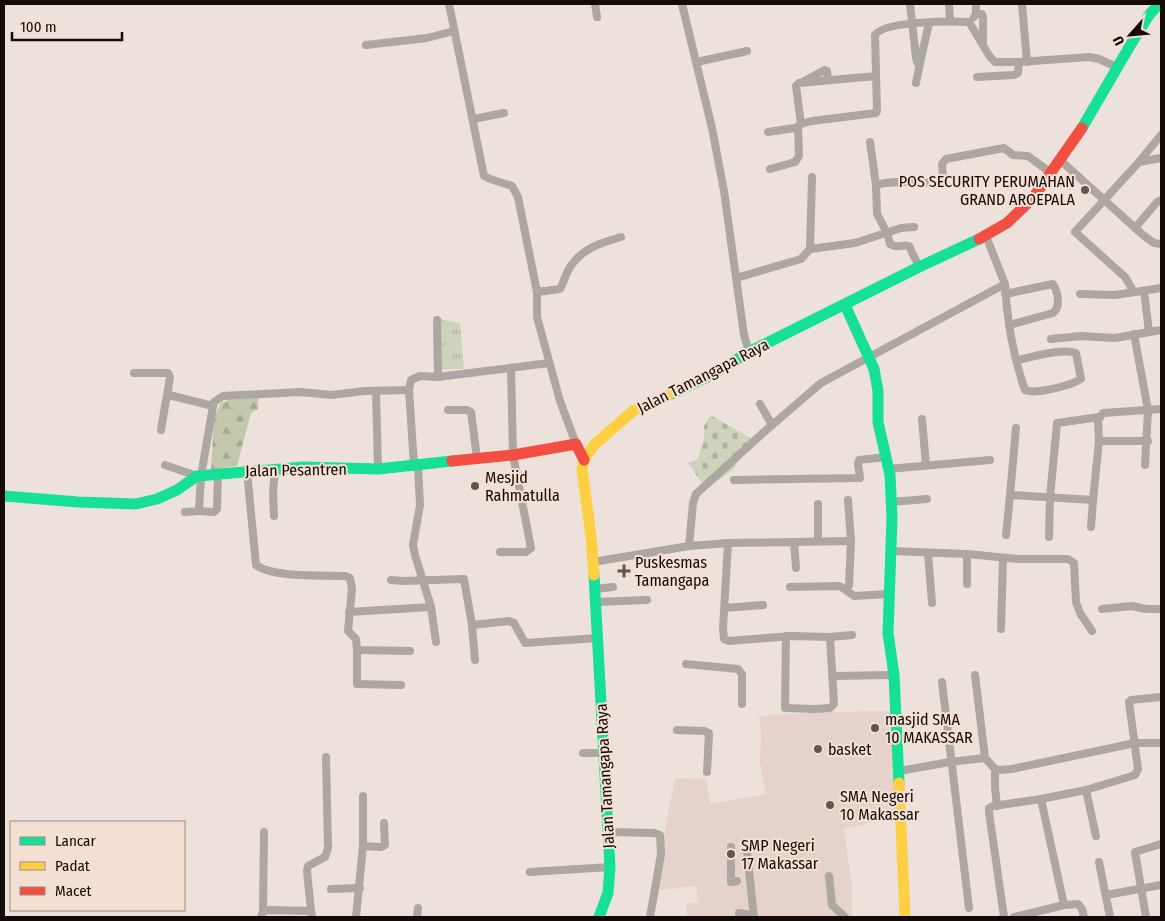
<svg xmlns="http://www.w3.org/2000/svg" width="1165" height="921" font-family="'Fira Sans Condensed',sans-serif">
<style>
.education{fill:#e4d2cb}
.forest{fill:url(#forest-firs)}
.cemetery{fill:url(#cemetery-stones)}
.park{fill:url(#park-tufts)}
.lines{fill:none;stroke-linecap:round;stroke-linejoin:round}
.street{stroke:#aca7a0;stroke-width:8}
.fast{stroke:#16e098;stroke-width:11}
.slow{stroke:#ffcf43;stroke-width:11}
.jam{stroke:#f24e42;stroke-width:11}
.poi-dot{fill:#5e5652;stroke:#f4dfd3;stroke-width:2}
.labels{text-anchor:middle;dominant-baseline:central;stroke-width:4;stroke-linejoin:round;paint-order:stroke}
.poi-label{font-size:16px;fill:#120b08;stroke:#f4dfd3;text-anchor:start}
.street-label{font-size:16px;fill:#120b08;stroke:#f4dfd3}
</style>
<defs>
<pattern id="forest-firs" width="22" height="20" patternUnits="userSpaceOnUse" patternTransform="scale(1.25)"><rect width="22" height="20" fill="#c3c8ad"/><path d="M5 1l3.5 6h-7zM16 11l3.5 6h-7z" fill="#a6aa93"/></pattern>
<pattern id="cemetery-stones" width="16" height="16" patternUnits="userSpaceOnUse" patternTransform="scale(1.25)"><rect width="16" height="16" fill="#cfd2bd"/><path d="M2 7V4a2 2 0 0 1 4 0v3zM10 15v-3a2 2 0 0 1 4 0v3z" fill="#b1b3a1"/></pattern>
<pattern id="park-tufts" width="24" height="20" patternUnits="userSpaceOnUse" patternTransform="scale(1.25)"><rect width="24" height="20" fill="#cfd2bd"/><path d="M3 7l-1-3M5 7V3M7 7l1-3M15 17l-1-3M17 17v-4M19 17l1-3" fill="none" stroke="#b1b3a1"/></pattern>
</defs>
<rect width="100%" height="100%" fill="#ece1db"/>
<polygon class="education" points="894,711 899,816 844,829 852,886 852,917 687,917 686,904 698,902 696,886 658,890 665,830 675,778 706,779 710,804 766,794 760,764 761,734 759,716 822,712"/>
<polygon class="forest" points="258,398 258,409 251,413 237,466 211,470 214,417 221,403 231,399"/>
<polygon class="cemetery" points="710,415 751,438 733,470 706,489 688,463 698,459 704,439 704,426"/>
<polygon class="park" points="439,319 460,323 464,369 438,369"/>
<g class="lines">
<g class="street">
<polyline points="449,4 484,176 490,179 512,186 518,197 537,292 537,317 560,401 576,444"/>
<polyline points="595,4 597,17"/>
<polyline points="682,4 712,128 724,191 744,335 749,352"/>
<polyline points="910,4 916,58 917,62 920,63 929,23"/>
<polyline points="949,4 950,21"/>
<polyline points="1022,4 1027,62"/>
<polyline points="976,14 982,14 983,18 983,44"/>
<polyline points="974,17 976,14 976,4"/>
<polyline points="366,45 427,38 454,31"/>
<polyline points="697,62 747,51"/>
<polyline points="977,77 1014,75 1018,73 1019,62"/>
<polyline points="804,81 825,70 827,71 828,80"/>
<polyline points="916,83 920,63"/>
<polyline points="473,119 504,113"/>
<polyline points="801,124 796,86 799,83 876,76"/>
<path d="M768 132 795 128 801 124 812 121 876 113 877 111 875 35C884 21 950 21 969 22L990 57 995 62H1019L1089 57 1099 59 1117 67"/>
<path d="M870 142 876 185 877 214 887 233 890 244C898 249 902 244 909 246L919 267"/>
<polyline points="1060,160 1143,235 1154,243 1161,244"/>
<polyline points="1139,162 1161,158"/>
<polyline points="770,169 795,162 799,156 798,127"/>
<path d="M876 185C897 179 917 184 939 182L943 178 942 164 946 159 1004 148 1013 155 1028 156 1051 173"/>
<polyline points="1135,228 1157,202 1161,200"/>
<polyline points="810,249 812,177"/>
<polyline points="736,278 801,259 810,249 855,243 901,228 914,227"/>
<path d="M1005 284C1007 320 1013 356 1025 390 1035 395 1072 385 1081 379L1076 353C1061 348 1033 357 1017 360"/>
<polyline points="1144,291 1149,332"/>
<path d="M537 292 560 289C564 282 566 273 570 267 583 248 600 243 621 237"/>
<polyline points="1133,292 1131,287 1125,277 1075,232 1139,162 1161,135"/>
<path d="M1005 294 1053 284C1058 292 1061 307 1053 313L1009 325"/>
<polyline points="1080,294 1115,295 1161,288"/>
<polyline points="437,320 438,377"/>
<polyline points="1134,334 1148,410 1145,465"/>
<polyline points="1051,339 1081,336 1115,338 1161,330"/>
<polyline points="134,373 168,373 170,377 167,396"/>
<polyline points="376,391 378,469"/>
<polyline points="760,404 772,425"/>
<polyline points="448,410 467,410 471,412 477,458"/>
<polyline points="922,419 926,465"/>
<polyline points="161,430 166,400 169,395 213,406"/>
<polyline points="1099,441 1148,441"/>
<polyline points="165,465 197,476"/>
<polyline points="414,465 409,390 411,380 420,376 438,377 549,363"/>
<polyline points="888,469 990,460"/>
<path d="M247 471 256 565C274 578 323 575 345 576L350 578 352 589 348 631 356 639 357 650 410 651"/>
<polyline points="734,480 860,478 858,464 859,460 886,457"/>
<polyline points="1010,495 1016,428"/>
<polyline points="848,500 851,541"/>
<polyline points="891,502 927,499"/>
<polyline points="818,504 818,541"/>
<polyline points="199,511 214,512 217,509 218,473"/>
<polyline points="185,512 199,511 201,476 213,406 214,402 223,396 300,392 332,395 364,391 409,390"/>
<polyline points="274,516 273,493 275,469"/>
<polyline points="1091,527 1093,500"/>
<polyline points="1006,535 1010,495 1093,500 1099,441 1098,420 1103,413 1161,409"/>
<polyline points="1049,537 1050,497 1057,423 1100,417"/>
<polyline points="794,542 851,541 849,585"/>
<polyline points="728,543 723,628 724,639 729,641 792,636 830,637 852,635"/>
<polyline points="689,546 693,503 696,494 764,432 821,383 1005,284 986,236"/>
<polyline points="891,551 967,554 967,584"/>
<polyline points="500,552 526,552 531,548 513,455 511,368"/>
<polyline points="928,553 932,603"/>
<polyline points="967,554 1019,559 1068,559 1074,563 1076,602 1080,613 1092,631"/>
<polyline points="593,562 689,546 728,543 794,542 796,568"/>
<polyline points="391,580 403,581 464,579 472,625 509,621 514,623 525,643 598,638"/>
<polyline points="790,587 839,586 843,588 854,596 889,594"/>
<polyline points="595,589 613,587"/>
<polyline points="596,602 647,600"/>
<polyline points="431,607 436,642"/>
<polyline points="725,608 763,605"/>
<polyline points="1102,609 1132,606 1146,609 1161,609"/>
<polyline points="349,612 431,607 415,555 413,545 420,505 418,465"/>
<polyline points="472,625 475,660"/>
<polyline points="1001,629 1003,558"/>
<polyline points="786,636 785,708 814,709 830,708 834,704 830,637"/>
<polyline points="357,650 357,684 401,685"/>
<polyline points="686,664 738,669 742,674 742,704"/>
<polyline points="975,675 985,758 995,769 999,770 1012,769 1135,743 1161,743"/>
<polyline points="833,676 894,675"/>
<polyline points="942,682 969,908"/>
<polyline points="677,730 704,731 709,733 707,772"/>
<polyline points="583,753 604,753"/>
<polyline points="995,769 995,788 997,806"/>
<polyline points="899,771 950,762 985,758"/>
<polyline points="1086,790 1096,836"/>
<polyline points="1041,799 1086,790 1135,775 1138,769 1129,702 1131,700 1161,697"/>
<polyline points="609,832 654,833 660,835 661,854 650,917"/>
<polyline points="363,846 381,847 385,845 384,823"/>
<polyline points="731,847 731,882 737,881"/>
<polyline points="747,852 754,917"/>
<polyline points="1099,862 1110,917"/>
<polyline points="530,872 610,867"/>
<polyline points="829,876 832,905 845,917"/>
<polyline points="331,889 360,888"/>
<polyline points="1106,895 1161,885"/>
<polyline points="263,911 264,832"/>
<polyline points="311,911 307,871 308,866 325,857 328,848 326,757"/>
<polyline points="739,913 753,915"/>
<polyline points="261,917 263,911 268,910 311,911 312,917"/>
<polyline points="356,917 363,846 363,796"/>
<polyline points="417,917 418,908"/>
<polyline points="1004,917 989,812 989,808 993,806 1041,799 1064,905"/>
<polyline points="1014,917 1064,905 1078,904 1082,909 1084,917"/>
<polyline points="1146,917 1135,852 1161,844"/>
</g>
<g class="fast">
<polyline points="1082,128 1131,44 1149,15 1159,4"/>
<polyline points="845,305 874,369 878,391 878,422 890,475 892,518 888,633 894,675 899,783"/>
<polyline points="669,395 711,375 749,352 919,267 979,239"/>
<polyline points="4,496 78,502 136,504 157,499 177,490 197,476 303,467 378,469 452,461"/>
<polyline points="594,575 610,867 608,893 599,917"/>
</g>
<g class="slow">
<polyline points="594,575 591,536 582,469 584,460 594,445 633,411 669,395"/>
<polyline points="899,783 905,917"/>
</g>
<g class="jam">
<polyline points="979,239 1007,223 1033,198 1082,128"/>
<polyline points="452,461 513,455 576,444 584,460"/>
</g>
</g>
<g class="poi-dot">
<circle cx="1085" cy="190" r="5"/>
<circle cx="475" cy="486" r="5"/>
<path d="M621.5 563.5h5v5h5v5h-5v5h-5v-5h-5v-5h5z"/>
<circle cx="875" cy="728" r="5"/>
<circle cx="818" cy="749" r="5"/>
<circle cx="830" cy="805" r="5"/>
<circle cx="731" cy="854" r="5"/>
</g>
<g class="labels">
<g class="poi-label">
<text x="1075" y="181" text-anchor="end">POS SECURITY PERUMAHAN<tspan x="1075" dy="18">GRAND AROEPALA</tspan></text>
<text x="485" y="477">Mesjid<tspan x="485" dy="18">Rahmatulla</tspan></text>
<text x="635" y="562">Puskesmas<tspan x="635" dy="18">Tamangapa</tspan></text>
<text x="885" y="719">masjid SMA<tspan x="885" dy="18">10 MAKASSAR</tspan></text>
<text x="828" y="749">basket</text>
<text x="840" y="796">SMA Negeri<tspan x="840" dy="18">10 Makassar</tspan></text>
<text x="741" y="845">SMP Negeri<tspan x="741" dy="18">17 Makassar</tspan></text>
</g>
<g class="street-label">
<text transform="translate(703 376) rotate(-27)">Jalan Tamangapa Raya</text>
<text transform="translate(296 470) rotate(-1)">Jalan Pesantren</text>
<text transform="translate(605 776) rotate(-93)">Jalan Tamangapa Raya</text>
</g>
</g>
<rect width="1165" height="921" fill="none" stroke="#120b08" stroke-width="10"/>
<rect x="10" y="821" width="175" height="90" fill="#f4dfd3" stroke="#9a8a82"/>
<rect x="20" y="837" width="25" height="8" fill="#16e098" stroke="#9a8a82"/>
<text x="55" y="846" font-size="15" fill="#120b08">Lancar</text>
<rect x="20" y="862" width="25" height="8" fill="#ffcf43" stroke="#9a8a82"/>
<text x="55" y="871" font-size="15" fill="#120b08">Padat</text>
<rect x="20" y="887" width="25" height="8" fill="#f24e42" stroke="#9a8a82"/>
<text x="55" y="896" font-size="15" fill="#120b08">Macet</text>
<g transform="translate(1130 35) rotate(243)" stroke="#f4dfd3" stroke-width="4" paint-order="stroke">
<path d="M0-4L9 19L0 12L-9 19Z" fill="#120b08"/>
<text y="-8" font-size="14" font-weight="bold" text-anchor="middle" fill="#120b08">U</text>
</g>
<path d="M12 32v8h110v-8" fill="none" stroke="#120b08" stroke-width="2.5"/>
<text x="20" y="32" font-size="15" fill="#120b08" stroke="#f4dfd3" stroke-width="4" paint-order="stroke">100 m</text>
</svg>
